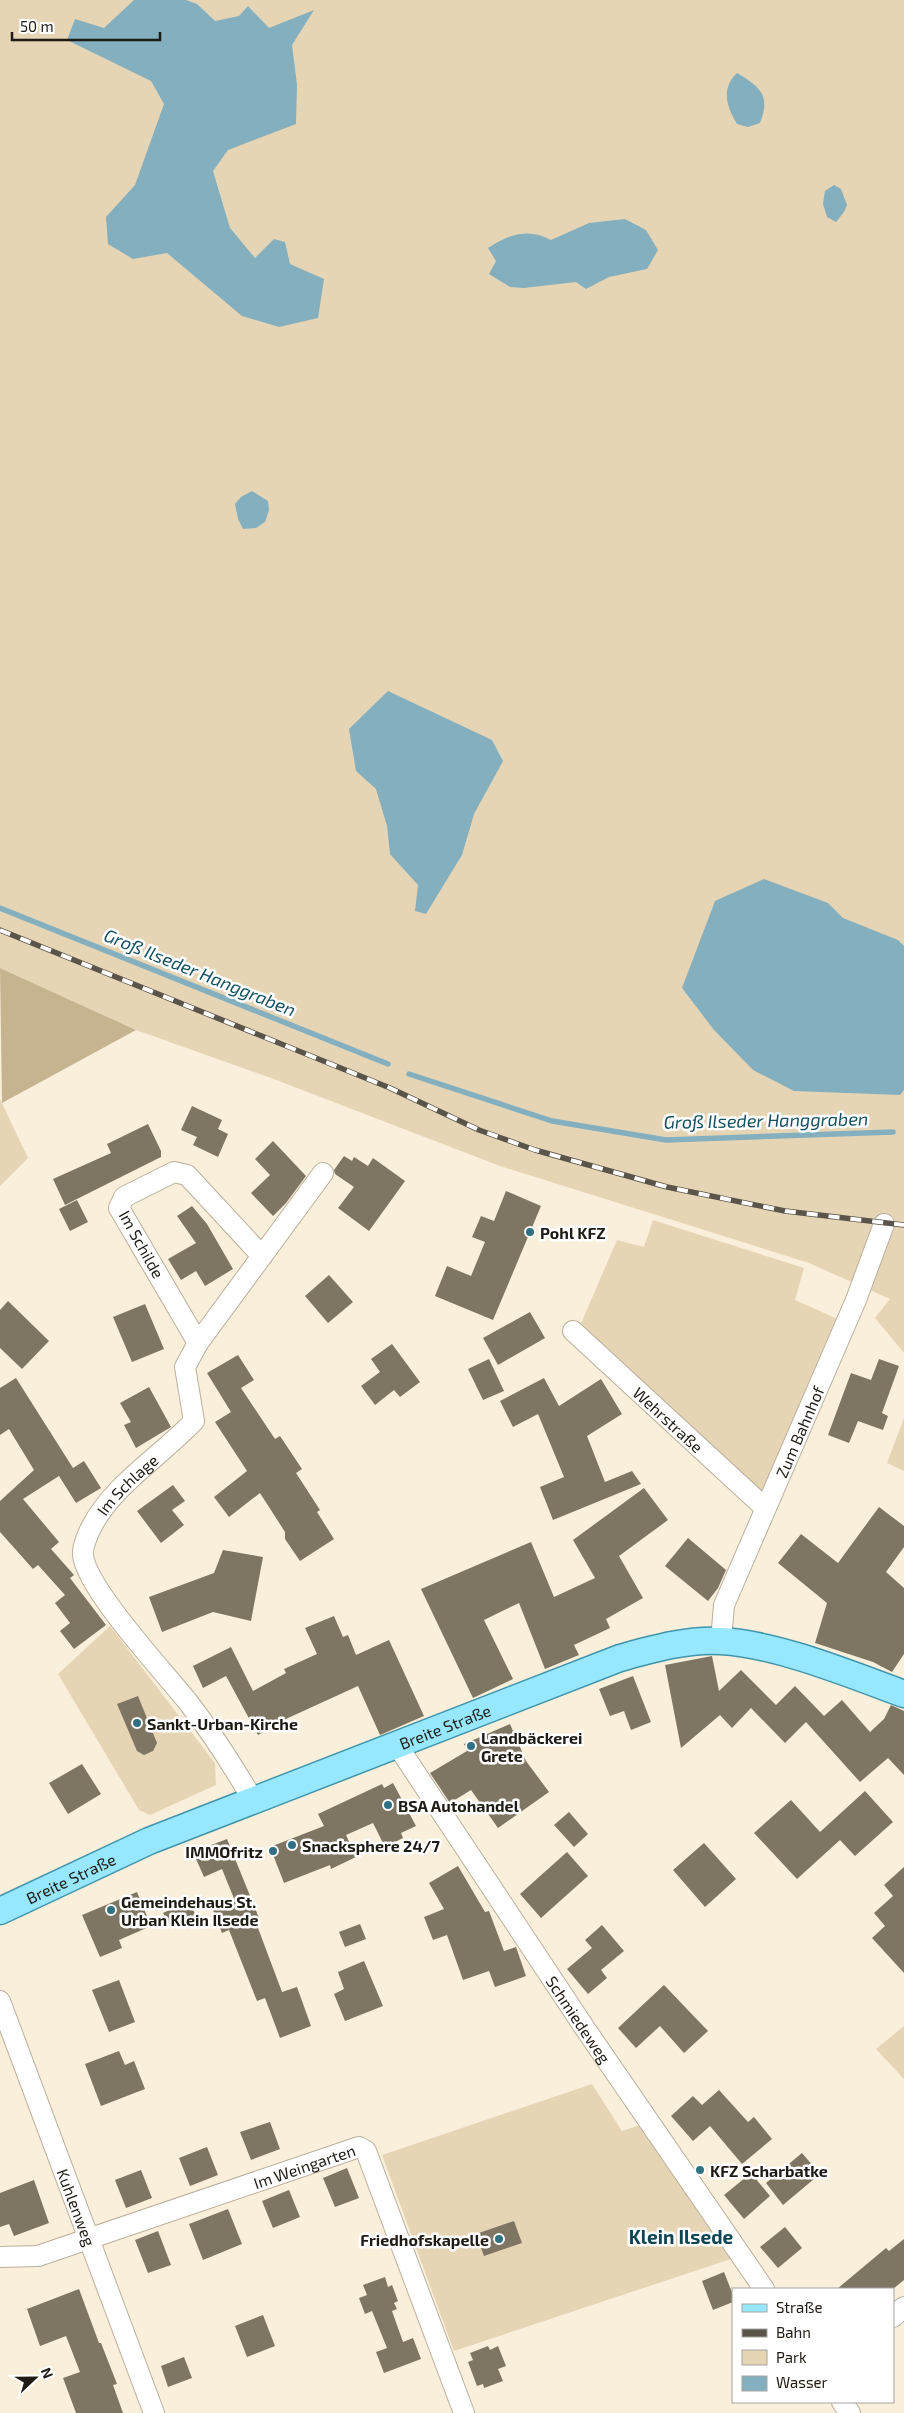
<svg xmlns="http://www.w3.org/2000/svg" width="904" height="2413" font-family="'Exo 2',sans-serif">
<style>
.green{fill:#e6d5b5}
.forest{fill:#c6b491}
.water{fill:#83afbe}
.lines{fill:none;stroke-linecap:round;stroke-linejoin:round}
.stream{stroke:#83afbe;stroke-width:5.5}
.building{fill:#7f7563}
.minor-casing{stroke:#b9af9c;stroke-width:22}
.major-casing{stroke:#4095ac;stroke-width:29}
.minor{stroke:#fff;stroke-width:20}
.major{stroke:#97e7fe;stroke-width:26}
.rail-casing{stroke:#5a544a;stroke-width:5.5}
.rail{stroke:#fff;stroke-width:4;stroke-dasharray:11;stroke-linecap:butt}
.poi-dot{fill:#2f7083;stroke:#fff;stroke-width:2}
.labels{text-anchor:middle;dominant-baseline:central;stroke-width:5;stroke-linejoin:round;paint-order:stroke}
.poi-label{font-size:16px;font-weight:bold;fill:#1f1b14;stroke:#fff;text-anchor:start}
.street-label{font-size:16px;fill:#1f1b14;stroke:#fff}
.water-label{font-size:18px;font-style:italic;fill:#135162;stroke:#fff}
.quarter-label{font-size:19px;font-weight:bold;fill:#0f4655;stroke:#fff}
</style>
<rect width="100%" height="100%" fill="#faefda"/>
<g class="green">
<polygon points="0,0 904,0 904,1353 875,1318 890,1299 809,1263 500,1166 271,1078 136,1030 0,968"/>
<polygon points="0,1099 28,1158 0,1186"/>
<polygon points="653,1220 804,1268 795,1300 840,1320 763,1492 579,1328 617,1240 644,1247"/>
<polygon points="904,1418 904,1471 887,1463"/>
<polygon points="110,1626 215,1763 216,1785 150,1815 139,1810 58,1674"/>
<polygon points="904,2026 904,2079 876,2049"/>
<polygon points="592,2084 622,2131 643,2124 731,2259 454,2351 382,2155"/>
</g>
<polygon class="forest" points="0,968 136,1030 2,1103"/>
<g class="water">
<polygon points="134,0 186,0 197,4 215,21 239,16 248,6 269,28 314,10 292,45 297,85 296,124 228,150 213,171 230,228 255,258 274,239 285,242 290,264 324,279 318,318 279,327 242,316 167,253 133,259 108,244 106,217 135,185 164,104 151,81 67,40 75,19 104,28"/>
<path d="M737 73C760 87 771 95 760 123L748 127 737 124C726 106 721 88 737 73Z"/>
<polygon points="834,185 841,189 847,205 844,212 836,222 827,217 823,204 825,191"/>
<path d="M625 219 646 230 658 250 647 269 609 277 586 289 576 282 524 288 510 287 489 274 496 261 488 248C508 235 528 227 551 240L589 223Z"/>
<polygon points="252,491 268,501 269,510 265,522 256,528 243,529 238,519 235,504 241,497"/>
<polygon points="388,691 492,740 503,761 474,814 462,855 426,914 415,911 418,885 390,854 387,826 376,789 356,771 349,729"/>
<polygon points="764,879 828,903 843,918 898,940 904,946 904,1090 900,1095 794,1091 753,1070 714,1030 682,988 715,901"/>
</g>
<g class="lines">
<g class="stream">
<polyline points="0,908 388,1064"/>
<polyline points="409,1074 552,1121 666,1140 893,1132"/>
</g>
</g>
<g class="building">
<polygon points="192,1106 222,1120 218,1129 228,1134 218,1157 193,1145 197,1137 181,1130"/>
<polygon points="148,1124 161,1151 161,1157 65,1205 53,1179 111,1153 107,1144"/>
<polygon points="273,1141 306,1176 286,1203 273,1216 251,1193 270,1175 255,1159"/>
<polygon points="344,1156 352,1161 354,1157 368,1166 373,1158 405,1181 369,1231 338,1208 354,1187 335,1174 334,1170"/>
<polygon points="506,1191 541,1206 493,1320 435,1296 447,1266 471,1276 485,1242 472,1237 481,1216 494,1221"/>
<polygon points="77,1200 88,1222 70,1231 59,1209"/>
<polygon points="192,1206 207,1224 233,1269 205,1286 196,1271 181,1280 168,1259 196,1243 177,1216"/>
<polygon points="329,1275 353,1302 328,1323 305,1296"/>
<polygon points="8,1301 49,1341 22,1369 0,1348 0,1310"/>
<polygon points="145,1304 164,1349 132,1362 113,1317"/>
<polygon points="530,1312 545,1338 498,1365 483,1338"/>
<polygon points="392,1344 420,1382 400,1397 394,1390 375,1405 361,1386 380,1372 371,1359"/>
<polygon points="238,1355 254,1380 241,1388 275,1439 280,1436 302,1469 296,1473 320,1510 317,1512 334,1539 300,1561 285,1539 285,1532 260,1493 229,1517 214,1497 247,1471 215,1422 231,1412 207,1373"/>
<polygon points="489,1359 504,1391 483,1400 468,1369"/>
<polygon points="879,1359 899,1366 882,1413 888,1416 883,1430 858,1421 849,1443 828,1435 851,1373 871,1380"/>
<polygon points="16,1378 73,1468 84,1461 101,1488 76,1503 59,1476 23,1499 59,1542 51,1549 74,1575 70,1578 106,1625 74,1649 60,1631 70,1623 55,1603 65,1595 38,1565 33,1569 0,1532 0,1501 34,1470 9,1429 0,1435 0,1388"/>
<polygon points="544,1378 559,1406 601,1379 622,1414 587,1436 605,1482 632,1471 641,1484 553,1520 540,1487 564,1477 538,1414 513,1427 500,1401"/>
<polygon points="149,1387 171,1427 136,1448 124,1425 131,1422 120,1403"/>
<polygon points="173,1485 185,1501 172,1510 184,1525 161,1543 137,1511"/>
<polygon points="644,1488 668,1520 619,1556 643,1598 606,1619 610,1628 574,1645 579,1655 545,1669 519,1603 484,1620 513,1679 473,1698 421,1589 531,1542 554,1597 595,1578 573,1540"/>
<polygon points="879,1507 904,1526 904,1547 886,1572 904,1588 904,1654 892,1672 873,1662 815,1643 827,1603 778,1563 801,1534 838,1563"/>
<polygon points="688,1538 726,1570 718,1588 708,1601 665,1566"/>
<polygon points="223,1550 263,1557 251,1621 213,1612 162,1632 149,1597 214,1573"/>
<polygon points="334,1616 343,1637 348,1635 356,1655 389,1640 424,1716 380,1735 358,1686 288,1718 258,1735 226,1676 203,1688 193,1666 231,1647 253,1691 286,1673 284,1669 317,1654 305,1628"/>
<polygon points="712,1656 719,1691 741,1670 776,1705 795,1686 824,1716 842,1700 870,1732 884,1719 891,1705 904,1711 904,1775 888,1758 860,1782 806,1722 785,1743 751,1708 732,1728 720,1715 681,1748 665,1665"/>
<polygon points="633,1676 651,1722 631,1730 624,1711 610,1716 599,1689"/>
<polygon points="138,1696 157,1743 153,1751 144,1755 137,1751 117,1704"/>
<polygon points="510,1724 526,1761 549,1792 498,1828 471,1790 450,1803 430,1773 467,1751 464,1744"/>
<polygon points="82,1764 101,1794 68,1814 49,1783"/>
<polygon points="393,1783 416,1826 401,1833 403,1838 385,1847 373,1823 346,1835 356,1857 331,1869 330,1865 284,1883 270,1847 324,1826 318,1814 382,1784 384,1788"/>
<polygon points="865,1791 893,1822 855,1856 840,1840 797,1879 754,1833 791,1800 820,1832"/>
<polygon points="569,1812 588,1834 574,1847 554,1825"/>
<polygon points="227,1839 259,1918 255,1920 282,1992 297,1987 311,2026 280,2038 265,1998 257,2001 229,1930 222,1933 213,1910 235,1901 222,1869 204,1877 193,1852"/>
<polygon points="704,1843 736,1879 705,1907 673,1870"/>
<polygon points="567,1852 588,1876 541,1918 520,1894"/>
<polygon points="458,1866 485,1912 489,1911 504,1951 516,1947 526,1976 495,1987 489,1971 463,1980 447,1935 433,1940 424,1917 444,1909 429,1883"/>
<polygon points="904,1867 904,1973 872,1938 885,1926 874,1913 893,1896 884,1885"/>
<polygon points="137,1892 151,1926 119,1940 122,1948 100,1957 82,1915"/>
<polygon points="189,1901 196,1916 171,1928 163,1913"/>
<polygon points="360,1924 366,1939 345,1947 339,1932"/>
<polygon points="602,1925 624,1951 601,1970 607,1978 588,1994 567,1969 592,1948 585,1940"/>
<polygon points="364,1961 383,2006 345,2021 334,1994 344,1989 338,1972"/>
<polygon points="119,1980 135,2022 109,2032 92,1990"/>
<polygon points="664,1985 708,2031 684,2053 660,2026 636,2048 618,2028"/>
<polygon points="119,2051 125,2065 134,2061 145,2089 101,2106 85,2064"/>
<polygon points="719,2090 748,2122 754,2117 772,2139 742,2164 710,2126 693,2141 671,2116 693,2096 702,2105"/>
<polygon points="270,2122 280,2149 251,2160 240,2132"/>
<polygon points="207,2147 218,2175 190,2186 179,2158"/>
<polygon points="802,2153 820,2174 783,2205 766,2183"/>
<polygon points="347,2168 359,2198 335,2207 323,2178"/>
<polygon points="141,2170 152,2198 126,2208 115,2180"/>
<polygon points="751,2173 770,2196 744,2219 724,2195"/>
<polygon points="34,2180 49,2223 14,2236 9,2224 0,2227 0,2193"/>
<polygon points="289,2190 300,2217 273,2228 262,2201"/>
<polygon points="228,2209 242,2244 203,2260 189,2224"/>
<polygon points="514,2221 522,2243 484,2256 476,2234"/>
<polygon points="785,2227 802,2248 778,2268 760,2247"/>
<polygon points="158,2231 171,2265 148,2273 135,2240"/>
<polygon points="904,2239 904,2280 893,2289 837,2289 886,2248 889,2251"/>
<polygon points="724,2272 733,2295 733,2302 713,2310 702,2281"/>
<polygon points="385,2277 388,2287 392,2285 398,2301 394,2303 397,2309 392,2311 403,2342 413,2338 421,2359 384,2373 376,2352 387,2348 372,2311 365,2314 359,2298 367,2295 363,2285"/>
<polygon points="79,2289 99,2343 101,2343 117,2384 113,2385 123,2413 76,2413 63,2378 80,2372 66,2336 40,2346 27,2309"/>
<polygon points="263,2315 275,2346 247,2357 235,2326"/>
<polygon points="488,2346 490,2350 498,2346 506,2366 498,2369 503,2381 484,2388 483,2384 477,2386 468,2362 473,2360 470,2353"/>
<polygon points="184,2357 192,2378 168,2387 161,2366"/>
</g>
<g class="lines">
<defs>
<g id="minor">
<path id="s1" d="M573 1331 765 1508"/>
<polyline points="198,1343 119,1208 124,1197 174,1172 187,1175 262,1256"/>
<path id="s2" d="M721 1641 724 1605 856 1300 884 1224"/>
<path id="s3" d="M397 1745 584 2027 764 2289"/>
<path id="s4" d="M253 1800C233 1766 212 1733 188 1702 164 1672 86 1588 83 1555 82 1548 88 1533 92 1526 113 1485 162 1455 194 1421L185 1367 198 1343 323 1173"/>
<path id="s5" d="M0 2001 154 2413"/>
<path id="s6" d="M0 2257 38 2256 359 2147 366 2151 464 2413"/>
<polyline points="893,2317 904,2307"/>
<polyline points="842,2402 850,2413"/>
</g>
<g id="major">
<path id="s7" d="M0 1911 149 1841 620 1658C653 1649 687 1639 721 1641 777 1644 852 1675 904 1694"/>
</g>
</defs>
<use href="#minor" class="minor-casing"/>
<use href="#major" class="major-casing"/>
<use href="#minor" class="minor"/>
<use href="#major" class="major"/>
<defs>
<polyline id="rail" points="0,930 390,1088 479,1130 535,1150 667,1187 785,1211 904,1225"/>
</defs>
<use href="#rail" class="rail-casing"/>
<use href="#rail" class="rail"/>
</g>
<g class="poi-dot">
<circle cx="530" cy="1232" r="5"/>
<circle cx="137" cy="1723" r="5"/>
<circle cx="471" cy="1746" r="5"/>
<circle cx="388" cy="1805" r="5"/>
<circle cx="292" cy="1845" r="5"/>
<circle cx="273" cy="1851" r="5"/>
<circle cx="111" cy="1910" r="5"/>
<circle cx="700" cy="2170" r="5"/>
<circle cx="499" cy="2239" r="5"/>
</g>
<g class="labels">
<g class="poi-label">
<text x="540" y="1232">Pohl KFZ</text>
<text x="147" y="1723">Sankt-Urban-Kirche</text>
<text x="481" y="1737">Landbäckerei<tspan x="481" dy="18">Grete</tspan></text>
<text x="398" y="1805">BSA Autohandel</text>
<text x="302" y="1845">Snacksphere 24/7</text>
<text x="263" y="1851" text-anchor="end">IMMOfritz</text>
<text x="121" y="1901">Gemeindehaus St.<tspan x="121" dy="18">Urban Klein Ilsede</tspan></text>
<text x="710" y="2170">KFZ Scharbatke</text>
<text x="489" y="2239" text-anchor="end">Friedhofskapelle</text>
</g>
<g class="street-label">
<text transform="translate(142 1244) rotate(61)">Im Schilde</text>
<text stroke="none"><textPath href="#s1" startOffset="130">Wehrstraße</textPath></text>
<text stroke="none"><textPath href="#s2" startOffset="225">Zum Bahnhof</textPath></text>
<text stroke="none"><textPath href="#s4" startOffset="385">Im Schlage</textPath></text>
<text stroke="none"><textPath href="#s7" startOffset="482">Breite Straße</textPath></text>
<text stroke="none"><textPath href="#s7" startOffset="78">Breite Straße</textPath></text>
<text stroke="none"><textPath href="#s3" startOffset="329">Schmiedeweg</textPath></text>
<text stroke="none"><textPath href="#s6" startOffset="319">Im Weingarten</textPath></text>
<text stroke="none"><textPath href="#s5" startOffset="220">Kuhlenweg</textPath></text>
</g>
<g class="water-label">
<text transform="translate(200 972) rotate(22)">Groß Ilseder Hanggraben</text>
<text transform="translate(766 1120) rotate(-1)">Groß Ilseder Hanggraben</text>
</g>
<g class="quarter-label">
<text x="681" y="2236">Klein Ilsede</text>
</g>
</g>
<rect x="732" y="2288" width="162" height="115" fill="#ffffff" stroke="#a5a4a1"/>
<rect x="742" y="2304" width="25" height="8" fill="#97e7fe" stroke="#a5a4a1"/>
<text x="776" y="2313" font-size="15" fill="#1f1b14">Straße</text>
<rect x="742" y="2329" width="25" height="8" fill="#5a544a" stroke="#a5a4a1"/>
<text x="776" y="2338" font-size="15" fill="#1f1b14">Bahn</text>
<rect x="742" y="2350" width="25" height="15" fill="#e6d5b5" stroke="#a5a4a1"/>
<text x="776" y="2363" font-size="15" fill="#1f1b14">Park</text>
<rect x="742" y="2376" width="25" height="15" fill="#83afbe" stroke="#a5a4a1"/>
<text x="776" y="2388" font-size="15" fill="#1f1b14">Wasser</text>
<g transform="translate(35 2378) rotate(68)" stroke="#ffffff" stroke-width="4" paint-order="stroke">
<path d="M0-4L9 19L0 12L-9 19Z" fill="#1f1b14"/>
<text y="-8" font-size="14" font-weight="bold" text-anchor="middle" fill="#1f1b14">N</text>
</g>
<path d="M12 32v8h148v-8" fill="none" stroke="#1f1b14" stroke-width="2.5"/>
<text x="20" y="32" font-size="15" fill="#1f1b14" stroke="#ffffff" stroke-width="4" paint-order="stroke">50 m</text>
</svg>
